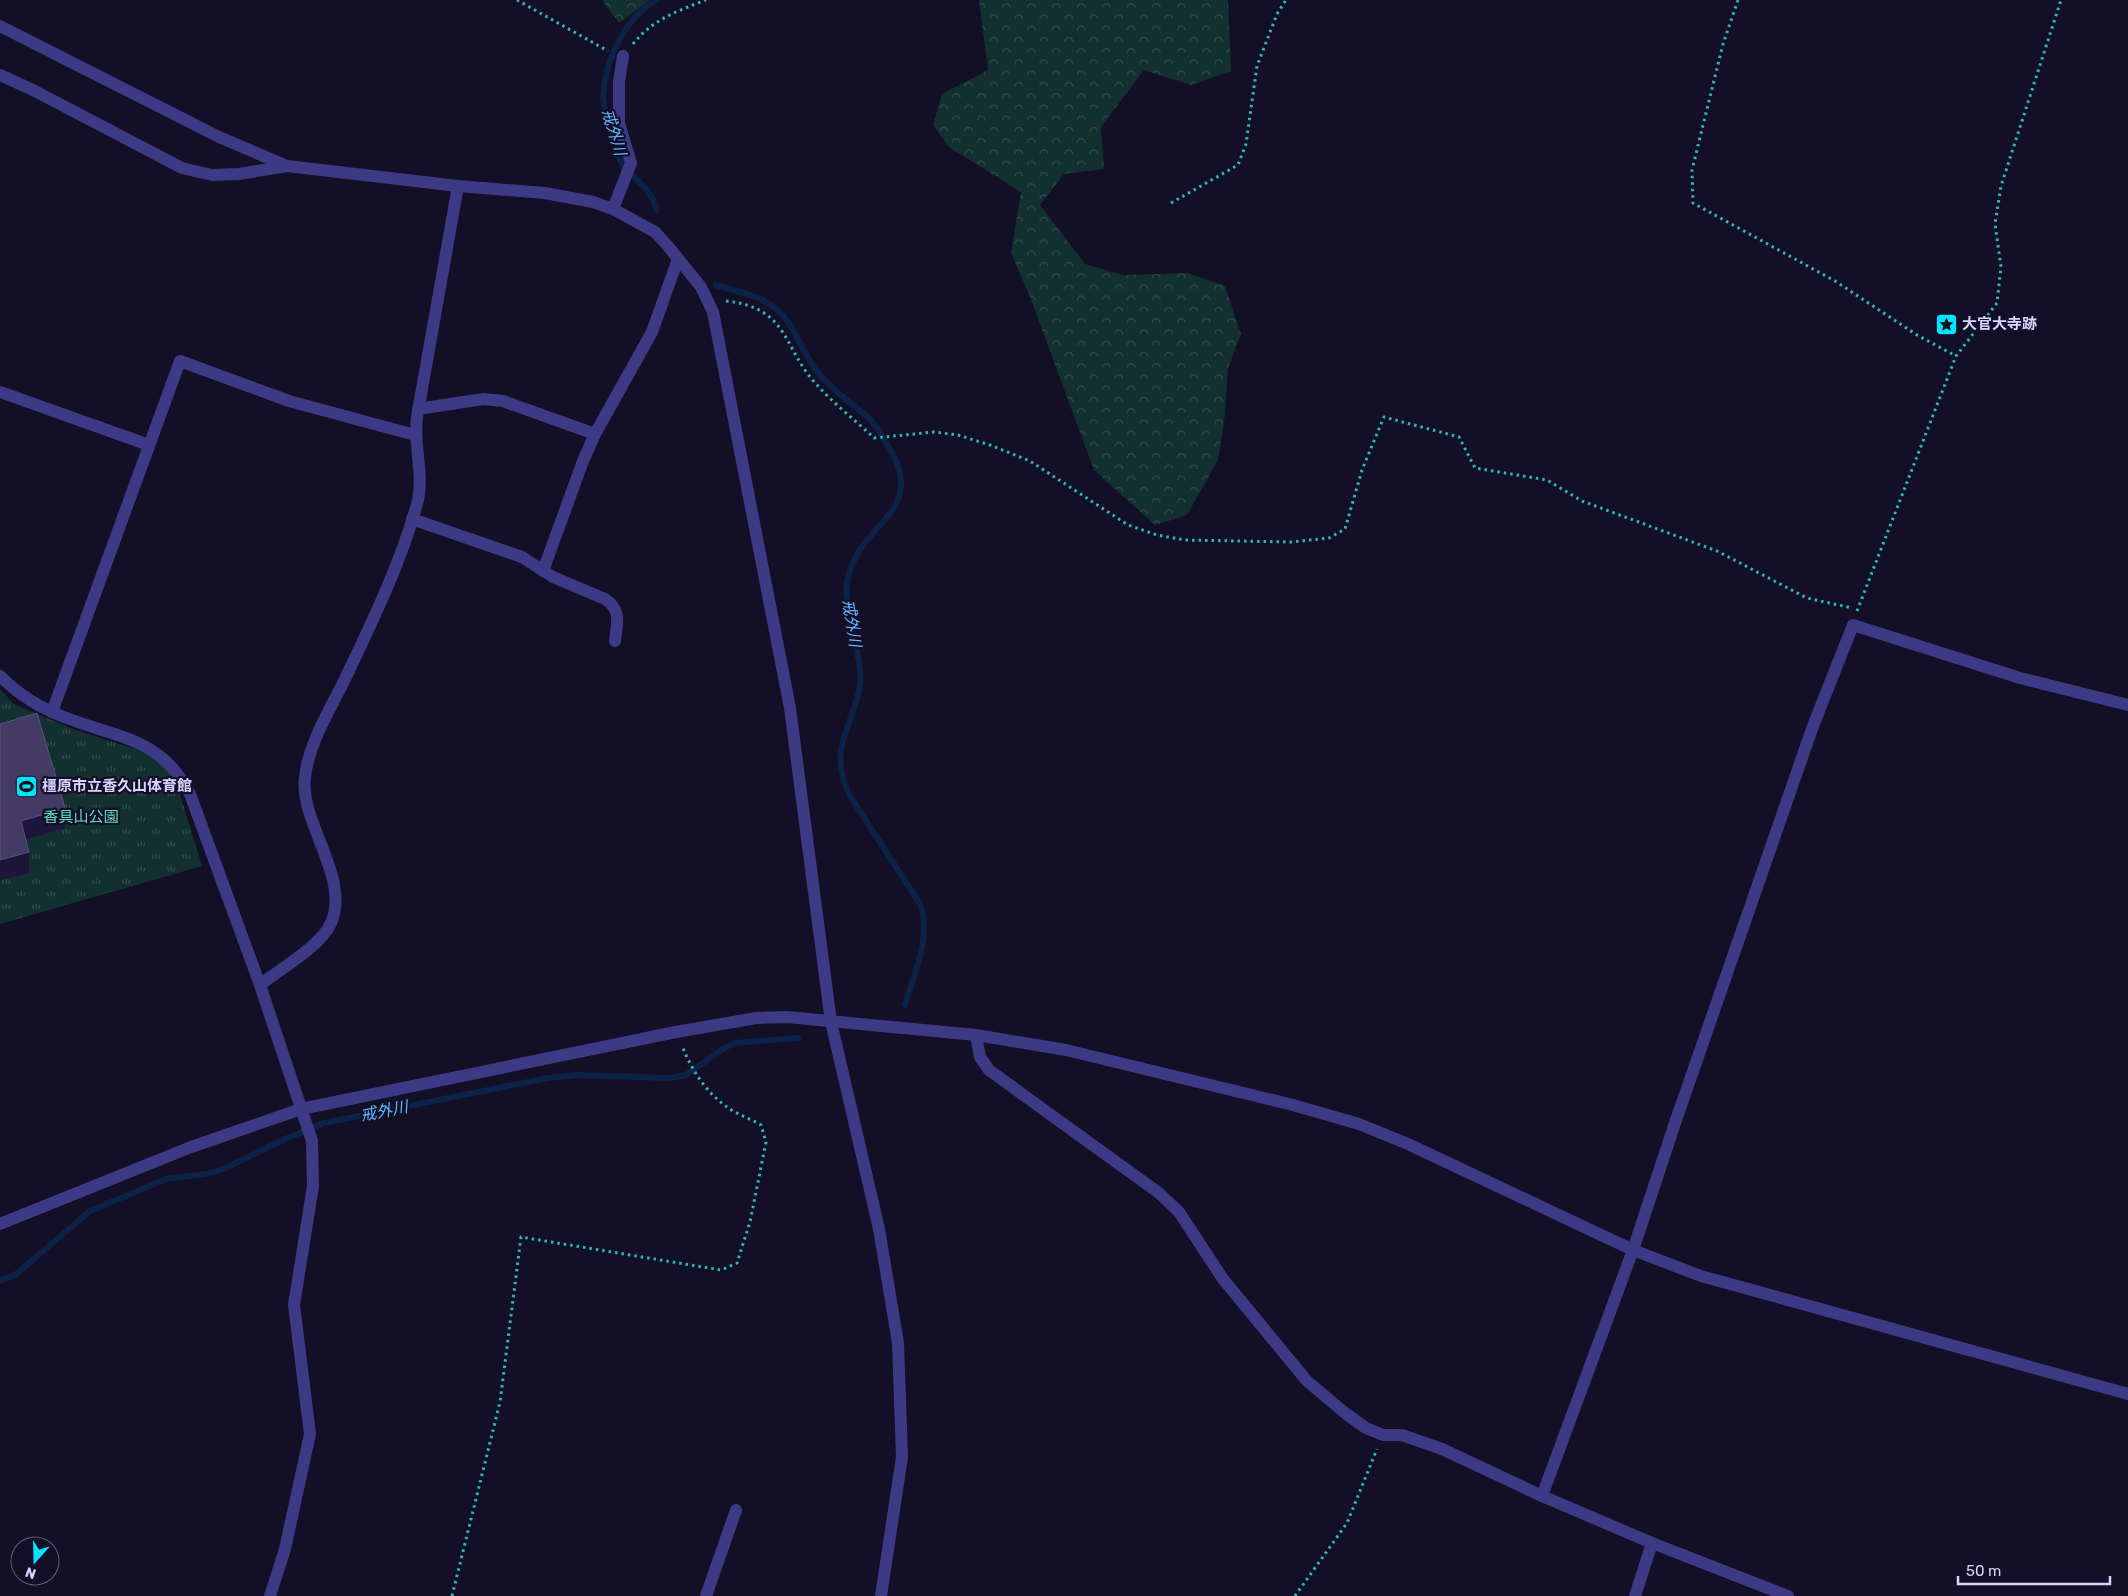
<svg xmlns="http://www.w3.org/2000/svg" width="2128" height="1596" font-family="Rubik,'Noto Sans JP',sans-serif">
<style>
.forest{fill:url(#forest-crowns)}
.park{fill:url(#park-tufts)}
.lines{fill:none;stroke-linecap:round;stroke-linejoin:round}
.stream{stroke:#0c2248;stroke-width:6}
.path{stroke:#2fb8b0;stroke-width:3;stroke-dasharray:2.5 4;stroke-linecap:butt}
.minor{stroke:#3d3a85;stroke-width:12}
.shaded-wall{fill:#1d163a}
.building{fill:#433a66;stroke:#5a527e}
.labels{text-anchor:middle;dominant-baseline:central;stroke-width:4.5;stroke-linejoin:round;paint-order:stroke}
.poi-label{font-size:15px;font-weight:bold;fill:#d9d4ff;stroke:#130f26;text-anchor:start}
.park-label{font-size:15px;fill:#5fe0c0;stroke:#130f26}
.water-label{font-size:16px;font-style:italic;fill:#62b6ff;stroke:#130f26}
</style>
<defs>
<pattern id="forest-crowns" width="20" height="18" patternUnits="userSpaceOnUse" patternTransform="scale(1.25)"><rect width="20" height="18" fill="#12302f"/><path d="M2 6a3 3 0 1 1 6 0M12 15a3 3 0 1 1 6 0" fill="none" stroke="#344d4e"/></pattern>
<pattern id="park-tufts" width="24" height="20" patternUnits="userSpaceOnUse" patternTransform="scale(1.25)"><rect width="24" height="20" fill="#12302f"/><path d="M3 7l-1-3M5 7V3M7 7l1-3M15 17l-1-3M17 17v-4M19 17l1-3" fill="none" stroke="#344d4e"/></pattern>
</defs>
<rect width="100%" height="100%" fill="#130f26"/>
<g class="forest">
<polygon points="602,0 650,0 619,23"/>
<polygon points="979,0 1228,0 1231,71 1191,85 1144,70 1101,127 1104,169 1064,174 1040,205 1085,264 1123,275 1188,273 1225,286 1241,334 1228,368 1225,414 1218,460 1187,515 1155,525 1094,470 1030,297 1011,253 1021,192 949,147 933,125 942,94 988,70"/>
</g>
<polygon class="park" points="0,689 14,704 73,729 151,754 168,768 177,785 202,866 0,924"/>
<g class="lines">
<g class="stream">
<path d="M657 0C625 17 605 60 603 96 603 110 609 124 613 137 616 145 617 155 621 162 633 182 648 181 657 210"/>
<path d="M716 285C743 293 772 297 788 322 800 339 806 359 819 374 833 391 853 404 870 419 876 425 880 434 885 441 905 471 909 494 883 522 867 539 850 558 847 583 843 618 866 659 859 691 849 734 828 750 850 796L920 904C932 936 914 974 905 1005"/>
<polyline points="0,1281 15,1275 90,1211 166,1179 207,1174 226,1168 285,1139 324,1123 548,1078 575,1075 670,1078 686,1075 724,1048 735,1043 798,1038"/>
</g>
<g class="path">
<polyline points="517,0 608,51"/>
<polyline points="1738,0 1723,44 1692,170 1693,203 1835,281 1917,335 1956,356"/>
<path d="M633 44C652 20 677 11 706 0"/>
<polyline points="1171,203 1238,165 1246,144 1257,66 1277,14 1286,0"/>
<path d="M726 301C790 308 782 348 817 385 834 404 855 420 874 438L934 432 958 435 990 445 1030 461 1128 525 1157 535 1185 540 1291 542 1329 538 1345 529 1362 470 1384 417 1459 437 1475 468 1547 480 1582 501 1717 551 1807 598 1852 608"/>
<polyline points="1857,611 1956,356 1997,303 2001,267 1995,224 2001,186 2061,0"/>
<path d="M452 1596 500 1402 521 1237 721 1270 737 1263 750 1222 766 1142 761 1125C751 1119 739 1115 730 1109 708 1095 692 1071 683 1048"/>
<polyline points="1295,1596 1347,1523 1377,1449"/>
</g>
<g class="minor">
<polyline points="0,26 219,137 287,166 458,186 545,193 593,202 613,209 655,232 667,245 701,287 713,312 790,708 831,1022 879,1229 898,1343 902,1457 881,1596"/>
<polyline points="0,75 33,90 182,168 212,175 239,174 287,166"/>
<polyline points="613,209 631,163 619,123 619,82 623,56"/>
<polyline points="0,392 149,445"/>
<polyline points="418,409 483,399 503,401 595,434"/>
<path d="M412 519 522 557 553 577 605 599C622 610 617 624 615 641"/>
<polyline points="543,571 583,461 595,434 652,332 678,259"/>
<path d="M0 676C18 694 40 708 64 717 117 738 161 737 190 794L260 985 312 1141 313 1186 294 1305 310 1434 285 1549 270 1596"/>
<polyline points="52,712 180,361 289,401 415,435"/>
<path d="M260 985C280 969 321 946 331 923 351 878 299 822 305 777 309 742 330 710 345 679 372 622 400 565 417 504 425 476 413 446 417 417L458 186"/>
<polyline points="976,1035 980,1057 989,1070 1159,1193 1179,1212 1223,1279 1307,1381 1345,1413 1366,1428 1383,1435 1402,1435 1442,1449 1542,1496 1652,1543 1788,1596"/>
<polyline points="0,1224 191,1147 301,1109 676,1032 756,1018 787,1017 976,1035 1066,1050 1293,1105 1359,1124 1408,1144 1633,1250 1701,1276 2128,1394"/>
<polyline points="1542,1496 1633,1250 1675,1123 1813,726 1853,625 2020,678 2128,705"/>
<polyline points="706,1596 736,1510"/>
<polyline points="1635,1596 1652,1543"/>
</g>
</g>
<g class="shaded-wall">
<polygon points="65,808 65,828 21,841 21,821"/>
<polygon points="29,852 29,873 0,880 0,860"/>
</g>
<polygon class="building" points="37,713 65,808 21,821 29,852 0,860 0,724"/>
<defs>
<symbol id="sight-square" viewBox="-11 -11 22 22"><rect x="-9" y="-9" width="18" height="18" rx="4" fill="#00e5ff" stroke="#130f26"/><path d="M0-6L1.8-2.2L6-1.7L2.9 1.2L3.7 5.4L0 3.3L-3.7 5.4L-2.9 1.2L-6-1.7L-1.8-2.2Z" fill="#111"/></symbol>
<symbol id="stadium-square" viewBox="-11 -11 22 22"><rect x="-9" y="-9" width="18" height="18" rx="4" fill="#00e5ff" stroke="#130f26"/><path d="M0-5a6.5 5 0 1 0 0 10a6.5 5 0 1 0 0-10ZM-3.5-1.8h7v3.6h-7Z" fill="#111"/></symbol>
</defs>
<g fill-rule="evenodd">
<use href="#sight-square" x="1934" y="312" width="25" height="25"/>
<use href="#stadium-square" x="14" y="774" width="25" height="25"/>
</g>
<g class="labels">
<g class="poi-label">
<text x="1962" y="324">大官大寺跡</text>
<text x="42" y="786">橿原市立香久山体育館</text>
</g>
<g class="park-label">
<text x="81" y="817">香具山公園</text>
</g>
<g class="water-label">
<text transform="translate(614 132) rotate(73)">戒外川</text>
<text transform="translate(852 623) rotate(81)">戒外川</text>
<text transform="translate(384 1111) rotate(-11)">戒外川</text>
</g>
</g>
<g transform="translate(35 1561) rotate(200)"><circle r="24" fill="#130f26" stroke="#625e7d"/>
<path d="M0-4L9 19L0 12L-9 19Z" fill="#00e5ff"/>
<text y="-8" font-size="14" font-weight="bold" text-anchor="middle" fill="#d9d4ff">N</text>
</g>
<path d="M1958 1576v8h152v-8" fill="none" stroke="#d9d4ff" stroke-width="2.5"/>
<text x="1966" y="1576" font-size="15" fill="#d9d4ff" stroke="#130f26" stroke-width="4" paint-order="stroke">50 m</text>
</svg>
